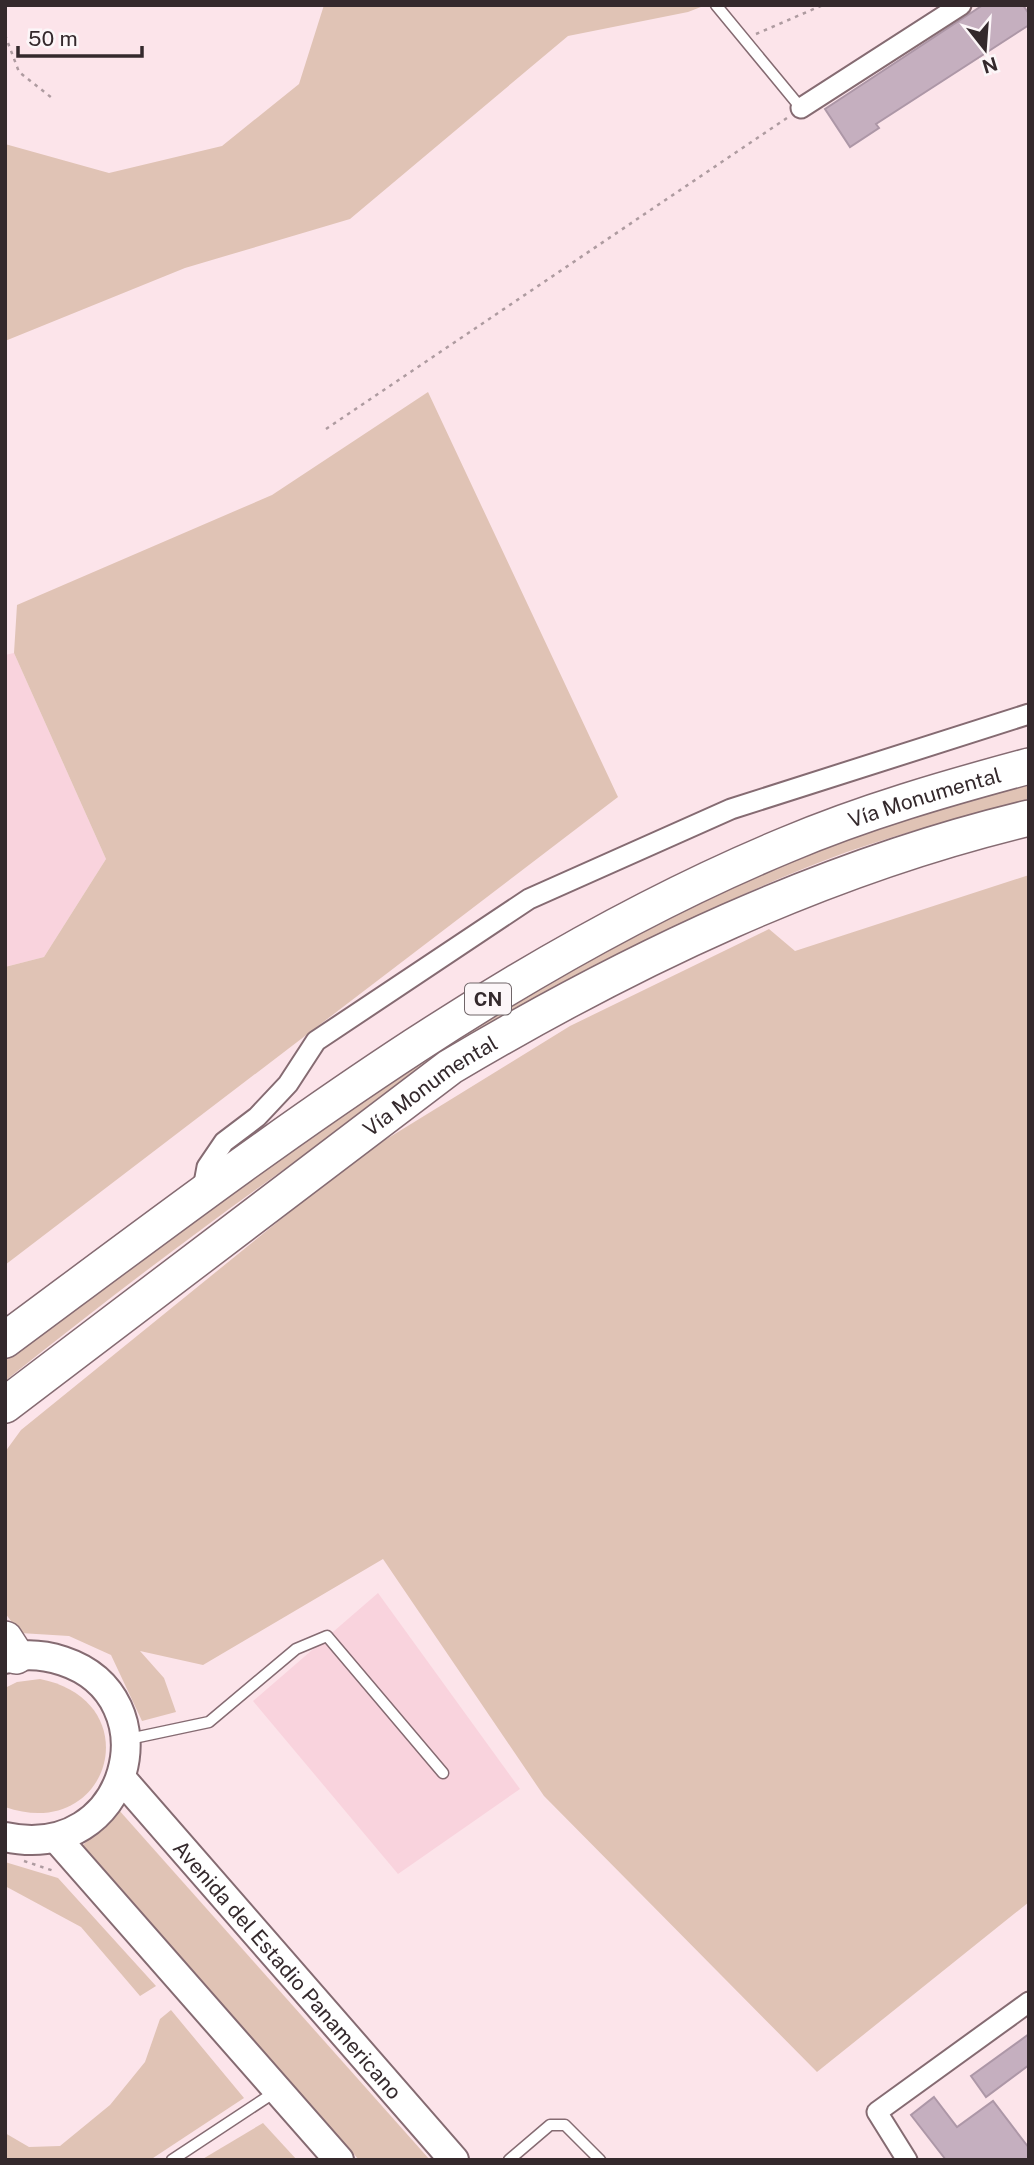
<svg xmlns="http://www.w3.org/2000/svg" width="1034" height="2165" font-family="'Public Sans',sans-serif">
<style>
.built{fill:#f9d3dd}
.green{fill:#e0c3b5}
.building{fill:#c5afbf;stroke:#ad97a7;stroke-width:2}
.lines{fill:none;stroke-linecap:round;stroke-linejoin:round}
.lane-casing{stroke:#856b72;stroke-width:13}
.street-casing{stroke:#856b72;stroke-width:23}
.secondary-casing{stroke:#856b72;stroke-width:32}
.highway-casing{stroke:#856b72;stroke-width:38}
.path{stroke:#ae9ba0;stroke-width:2.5;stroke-dasharray:3.5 5;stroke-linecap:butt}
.lane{stroke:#fff;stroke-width:10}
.street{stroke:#fff;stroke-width:19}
.secondary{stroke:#fff;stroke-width:28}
.highway{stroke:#fff;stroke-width:35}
.labels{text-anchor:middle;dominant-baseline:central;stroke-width:5;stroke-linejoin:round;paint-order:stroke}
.shield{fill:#fcf6f8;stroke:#706669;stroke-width:2}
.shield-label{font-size:19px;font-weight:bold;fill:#34292c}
.street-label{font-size:21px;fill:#34292c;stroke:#fcf6f8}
</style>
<rect width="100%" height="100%" fill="#fce4ea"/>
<g class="built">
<polygon points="14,653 106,859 44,957 5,967 5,655"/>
<polygon points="378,1593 520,1789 398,1874 253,1701"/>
</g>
<g class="green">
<polygon points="324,5 706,5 688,12 568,36 350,219 185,268 5,341 5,144 109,173 222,146 299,84"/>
<polygon points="428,392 618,797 5,1265 5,967 44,957 106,859 14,653 17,605 272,495"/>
<path d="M1029 782V799C960 818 890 835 823 861 716 902 613 959 515 1018 335 1126 169 1250 5 1381V1359L242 1176 587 955 814 846Z"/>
<polygon points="1029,875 1029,1902 817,2072 544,1796 383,1559 203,1665 140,1651 164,1678 176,1712 142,1721 111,1655 69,1636 20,1633 5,1613 5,1452 21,1430 359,1156 570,1026 769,929 795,951"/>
<path d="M40 1679C151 1701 110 1844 5 1807V1688L17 1682Z"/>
<polygon points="118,1809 430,2160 359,2160 83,1845"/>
<polygon points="5,1862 58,1878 156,1986 140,1996 81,1927 5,1886"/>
<polygon points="171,2010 244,2098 150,2160 5,2160 5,2133 29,2147 60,2146 110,2105 145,2062 160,2019"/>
<polygon points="263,2123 297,2160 201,2160"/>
</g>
<g class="building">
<polygon points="983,5 1023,5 1029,14 1029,25 876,124 879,128 850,147 825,109"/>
<polygon points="1029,2034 1029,2065 986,2097 971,2076"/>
<polygon points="934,2097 957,2127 993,2101 1029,2148 1029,2160 946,2160 911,2115"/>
</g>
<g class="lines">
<defs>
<g id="lane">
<polyline points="716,5 801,108"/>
<polyline points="129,1739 209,1722 296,1649 327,1636 443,1773"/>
<polyline points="172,2160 275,2092"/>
<polyline points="509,2160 550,2125 565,2125 600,2160"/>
</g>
<g id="street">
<polyline points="801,108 961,5"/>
<polyline points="202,1194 207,1167 224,1142 257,1117 288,1084 316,1041 529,899 731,809 1029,714"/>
<polyline points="907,2160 877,2112 1029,2002"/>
</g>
<g id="secondary">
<path d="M5 1659C24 1653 44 1655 63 1661 172 1697 130 1864 5 1837"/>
<path id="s1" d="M121 1778 454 2160"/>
<polyline points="57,1839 339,2160"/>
</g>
<g id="highway">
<path id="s2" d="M5 1340C252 1157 499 964 786 845 864 812 947 788 1029 766"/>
<path id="s3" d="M5 1405 450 1067C630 960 824 867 1029 818"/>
<polyline points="5,1639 16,1656"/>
</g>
</defs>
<use href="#lane" class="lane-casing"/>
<use href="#street" class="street-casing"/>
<use href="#secondary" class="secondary-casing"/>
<use href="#highway" class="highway-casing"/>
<g class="path">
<polyline points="756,34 823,5"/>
<polyline points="5,35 19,72 52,98"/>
<polyline points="326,429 787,118"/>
<polyline points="24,1861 54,1871"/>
</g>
<use href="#lane" class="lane"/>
<use href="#street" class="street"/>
<use href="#secondary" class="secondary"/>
<use href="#highway" class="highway"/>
</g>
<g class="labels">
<rect class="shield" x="465" y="983.5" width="46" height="31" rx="5"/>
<g class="shield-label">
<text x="488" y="999">CN</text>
</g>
<g class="street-label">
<text stroke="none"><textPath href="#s2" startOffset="1074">Vía Monumental</textPath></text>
<text stroke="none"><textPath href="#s3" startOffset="532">Vía Monumental</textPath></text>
<text stroke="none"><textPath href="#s1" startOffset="254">Avenida del Estadio Panamericano</textPath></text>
</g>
</g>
<rect width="1034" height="2165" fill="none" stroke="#34292c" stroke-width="14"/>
<g transform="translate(985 49) rotate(163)" stroke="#fcf6f8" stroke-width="5" paint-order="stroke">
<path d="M0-5L12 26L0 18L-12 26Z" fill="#34292c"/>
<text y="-10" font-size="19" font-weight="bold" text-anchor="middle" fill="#34292c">N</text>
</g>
<path d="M18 46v10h124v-10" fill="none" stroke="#34292c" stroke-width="3.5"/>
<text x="28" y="46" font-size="21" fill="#34292c" stroke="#fcf6f8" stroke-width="5" paint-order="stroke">50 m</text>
</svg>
